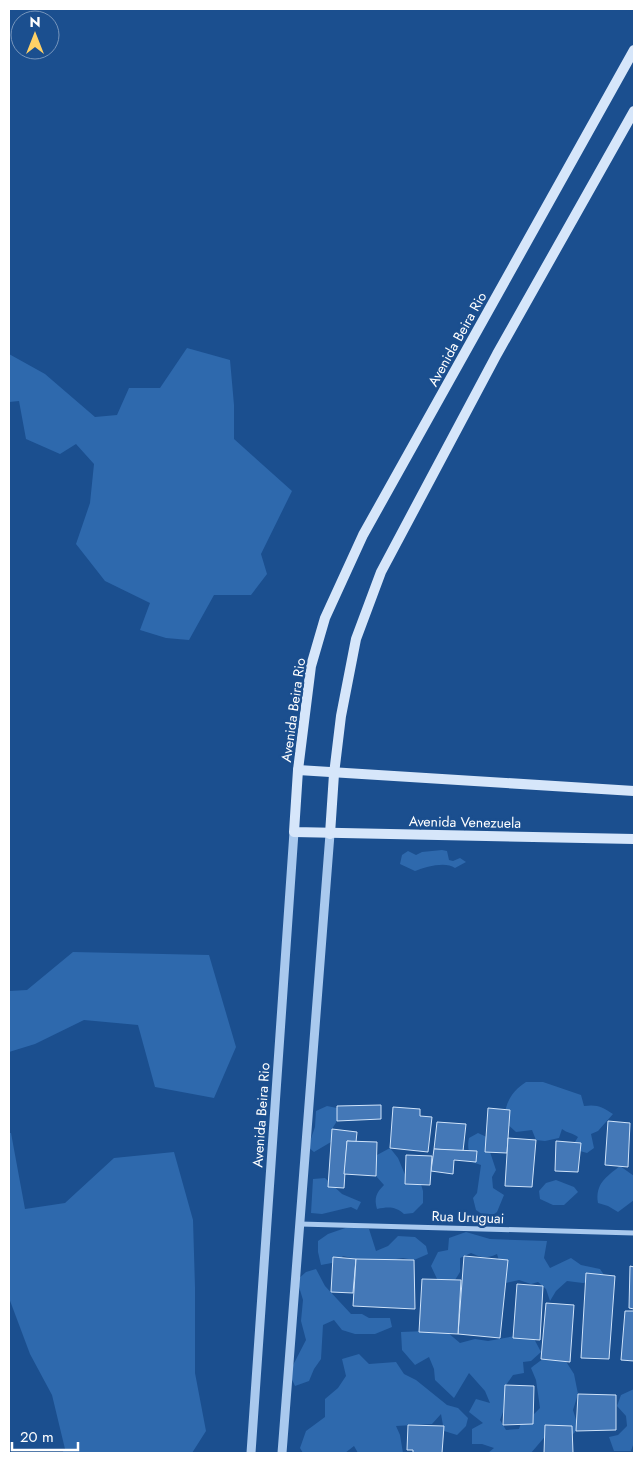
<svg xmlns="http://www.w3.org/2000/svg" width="643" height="1462" font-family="Jost,sans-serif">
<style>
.green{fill:#2e69ad}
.building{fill:#4478b7;stroke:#cfe3fa}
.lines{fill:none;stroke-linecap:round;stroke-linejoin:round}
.minor{stroke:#a9c9ee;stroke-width:5}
.tertiary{stroke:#a9c9ee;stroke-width:9}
.secondary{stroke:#d6e6fa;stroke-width:10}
.labels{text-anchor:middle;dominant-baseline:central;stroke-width:5;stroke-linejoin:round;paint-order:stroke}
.street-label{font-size:14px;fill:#fff;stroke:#1b4f8f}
</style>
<rect width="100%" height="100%" fill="#1b4f8f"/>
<g class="green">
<polygon points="187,348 230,360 234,405 234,439 292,491 261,554 267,574 251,595 214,595 189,640 166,638 140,630 150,603 105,581 76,544 90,503 94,464 76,444 60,454 26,439 19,401 9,402 9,354 45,374 95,417 117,415 129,388 160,388"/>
<path d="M442 850 447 851 449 860 453 861 460 858 466 862 455 868C445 861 426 867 415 871L400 864 402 855 408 851 416 855 422 852Z"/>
<polygon points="73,952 209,955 236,1047 214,1098 155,1087 138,1025 84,1020 35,1044 9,1052 9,991 27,990"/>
<path d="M526 1082H543L581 1095 584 1106C597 1104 603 1107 613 1114L598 1131 591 1134 594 1148 587 1153 580 1151 575 1142 578 1137C573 1133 567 1133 562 1129L559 1138 545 1141 536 1140 532 1130 516 1132 504 1121C505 1103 511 1092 526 1082Z"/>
<polygon points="327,1106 337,1108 337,1121 332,1129 339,1130 331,1142 314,1152 308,1147 315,1127 316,1111"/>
<polygon points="9,1133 11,1133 25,1209 65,1203 114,1158 174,1152 193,1220 195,1287 195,1373 206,1431 192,1453 62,1453 65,1449 52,1395 30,1354 9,1298"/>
<path d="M478 1133 491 1139 490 1152 496 1170 492 1177 493 1188 504 1195 497 1212 494 1214H482L476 1210 473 1198 477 1193 481 1165 472 1162C469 1154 467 1146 469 1138Z"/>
<path d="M390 1148 398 1158 406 1177 420 1181 423 1191V1203L413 1213 404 1214C395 1206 388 1207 377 1209 374 1198 376 1193 384 1185L376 1176 377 1155Z"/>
<path d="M620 1166 634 1176V1200L618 1212 608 1206 598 1203C595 1184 606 1177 620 1166Z"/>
<polygon points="325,1178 342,1194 361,1202 357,1210 351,1207 322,1214 311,1213 313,1179"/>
<polygon points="556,1180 574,1187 578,1192 564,1205 553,1205 540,1199 539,1191 546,1183"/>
<polygon points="348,1227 369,1229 376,1251 388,1246 398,1236 415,1237 426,1246 428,1254 414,1260 403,1258 382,1261 357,1270 356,1259 343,1256 337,1262 321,1265 318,1252 318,1241 328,1234"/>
<path d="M466 1232 490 1239 547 1241 544 1258 550 1268 571 1258 581 1265 600 1269 606 1278 583 1283 567 1281 556 1291 550 1301 546 1289 538 1282 531 1284 519 1280 506 1283 497 1254C486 1259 482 1258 471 1253L460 1258V1272L455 1280 438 1281 431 1266 438 1252 448 1250 449 1238Z"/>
<polygon points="316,1269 325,1286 351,1314 362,1314 369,1318 390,1318 392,1327 375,1334 355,1334 342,1330 334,1320 323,1325 321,1359 314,1369 309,1381 295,1386 289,1373 306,1340 301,1321 303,1300 297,1280 306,1272"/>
<path d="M426 1331 447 1332 460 1343 475 1339 488 1341 531 1333 541 1352 531 1361 523 1362 524 1373 513 1375 506 1385 510 1393 500 1420 506 1430 519 1429 522 1420 530 1418 540 1408 536 1380 531 1368C544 1357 548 1355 565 1360L574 1374 578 1394 573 1410 576 1420V1431L569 1438 548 1433 531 1453H488L494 1448 482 1444H472V1429L483 1423 469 1412 476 1399 490 1403 485 1391 469 1373 454 1398 435 1380 434 1369 429 1357 415 1365 402 1350 401 1332Z"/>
<polygon points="359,1354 369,1364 396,1362 404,1374 416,1380 447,1405 458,1408 468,1418 466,1426 457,1435 444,1431 441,1414 432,1424 396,1426 400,1435 403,1453 358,1453 354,1446 345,1453 303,1453 300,1448 306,1431 325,1417 325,1399 338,1388 346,1376 342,1359"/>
<polygon points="634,1389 634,1442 631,1451 614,1451 609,1437 618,1435 627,1426 626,1416 617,1406 621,1395"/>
</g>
<g class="building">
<polygon points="381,1105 381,1119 337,1121 337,1106"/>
<polygon points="393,1107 420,1109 420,1116 432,1117 428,1152 390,1148"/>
<polygon points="488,1108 510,1110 507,1153 485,1152"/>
<polygon points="608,1121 630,1123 628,1167 605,1165"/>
<polygon points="437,1122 466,1124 463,1151 434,1149"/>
<polygon points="332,1129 357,1132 356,1142 347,1141 344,1188 328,1187"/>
<polygon points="508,1138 536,1140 532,1187 505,1186"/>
<polygon points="347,1141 377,1142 376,1176 344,1174"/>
<polygon points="556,1141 581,1143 578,1172 555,1171"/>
<polygon points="434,1149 477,1151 476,1162 454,1160 453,1174 431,1171"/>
<polygon points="406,1155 432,1156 430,1185 405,1184"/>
<polygon points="464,1256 508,1260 500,1338 458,1334"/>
<polygon points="333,1257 356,1259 353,1293 331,1292"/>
<polygon points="356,1259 414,1260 415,1309 353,1306"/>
<polygon points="630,1266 634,1267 634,1309 629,1308"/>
<polygon points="586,1273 615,1276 609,1359 581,1358"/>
<polygon points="422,1279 461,1280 458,1334 419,1332"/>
<polygon points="517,1284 543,1286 540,1340 513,1338"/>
<polygon points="546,1303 574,1305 570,1362 541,1359"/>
<polygon points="625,1311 634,1311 634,1361 621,1360"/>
<polygon points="505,1385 534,1386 533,1424 503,1425"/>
<polygon points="578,1394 616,1395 616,1430 576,1431"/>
<polygon points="408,1425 444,1426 442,1453 413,1453 413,1450 407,1450"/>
<polygon points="545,1425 572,1426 573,1453 544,1453"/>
</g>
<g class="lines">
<polyline class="minor" points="300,1224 634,1233"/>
<g class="tertiary">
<polyline points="251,1453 294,832"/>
<polyline points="282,1453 330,834"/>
</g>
<g class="secondary">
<polyline points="634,50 363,535 325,618 311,666 298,770 294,832 634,839"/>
<polyline points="298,770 634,791"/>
<polyline points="330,834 334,774 341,716 356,639 381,572 497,354 634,111"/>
</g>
</g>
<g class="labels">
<g class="street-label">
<text transform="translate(457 339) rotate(-61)">Avenida Beira Rio</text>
<text transform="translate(293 710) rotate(-82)">Avenida Beira Rio</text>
<text transform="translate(465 822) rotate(1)">Avenida Venezuela</text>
<text transform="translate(261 1115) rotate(-86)">Avenida Beira Rio</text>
<text transform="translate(468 1217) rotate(2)">Rua Uruguai</text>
</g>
</g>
<rect width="643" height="1462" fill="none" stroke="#ffffff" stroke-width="20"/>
<g transform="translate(35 35)"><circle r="24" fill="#1b4f8f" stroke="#7695bc"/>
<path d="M0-4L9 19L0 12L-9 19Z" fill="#ffd166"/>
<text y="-8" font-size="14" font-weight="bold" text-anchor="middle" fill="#ffffff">N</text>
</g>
<path d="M12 1442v8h66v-8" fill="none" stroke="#ffffff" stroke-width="2.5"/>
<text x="20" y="1442" font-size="15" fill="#ffffff" stroke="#1b4f8f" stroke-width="4" paint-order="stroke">20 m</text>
</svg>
